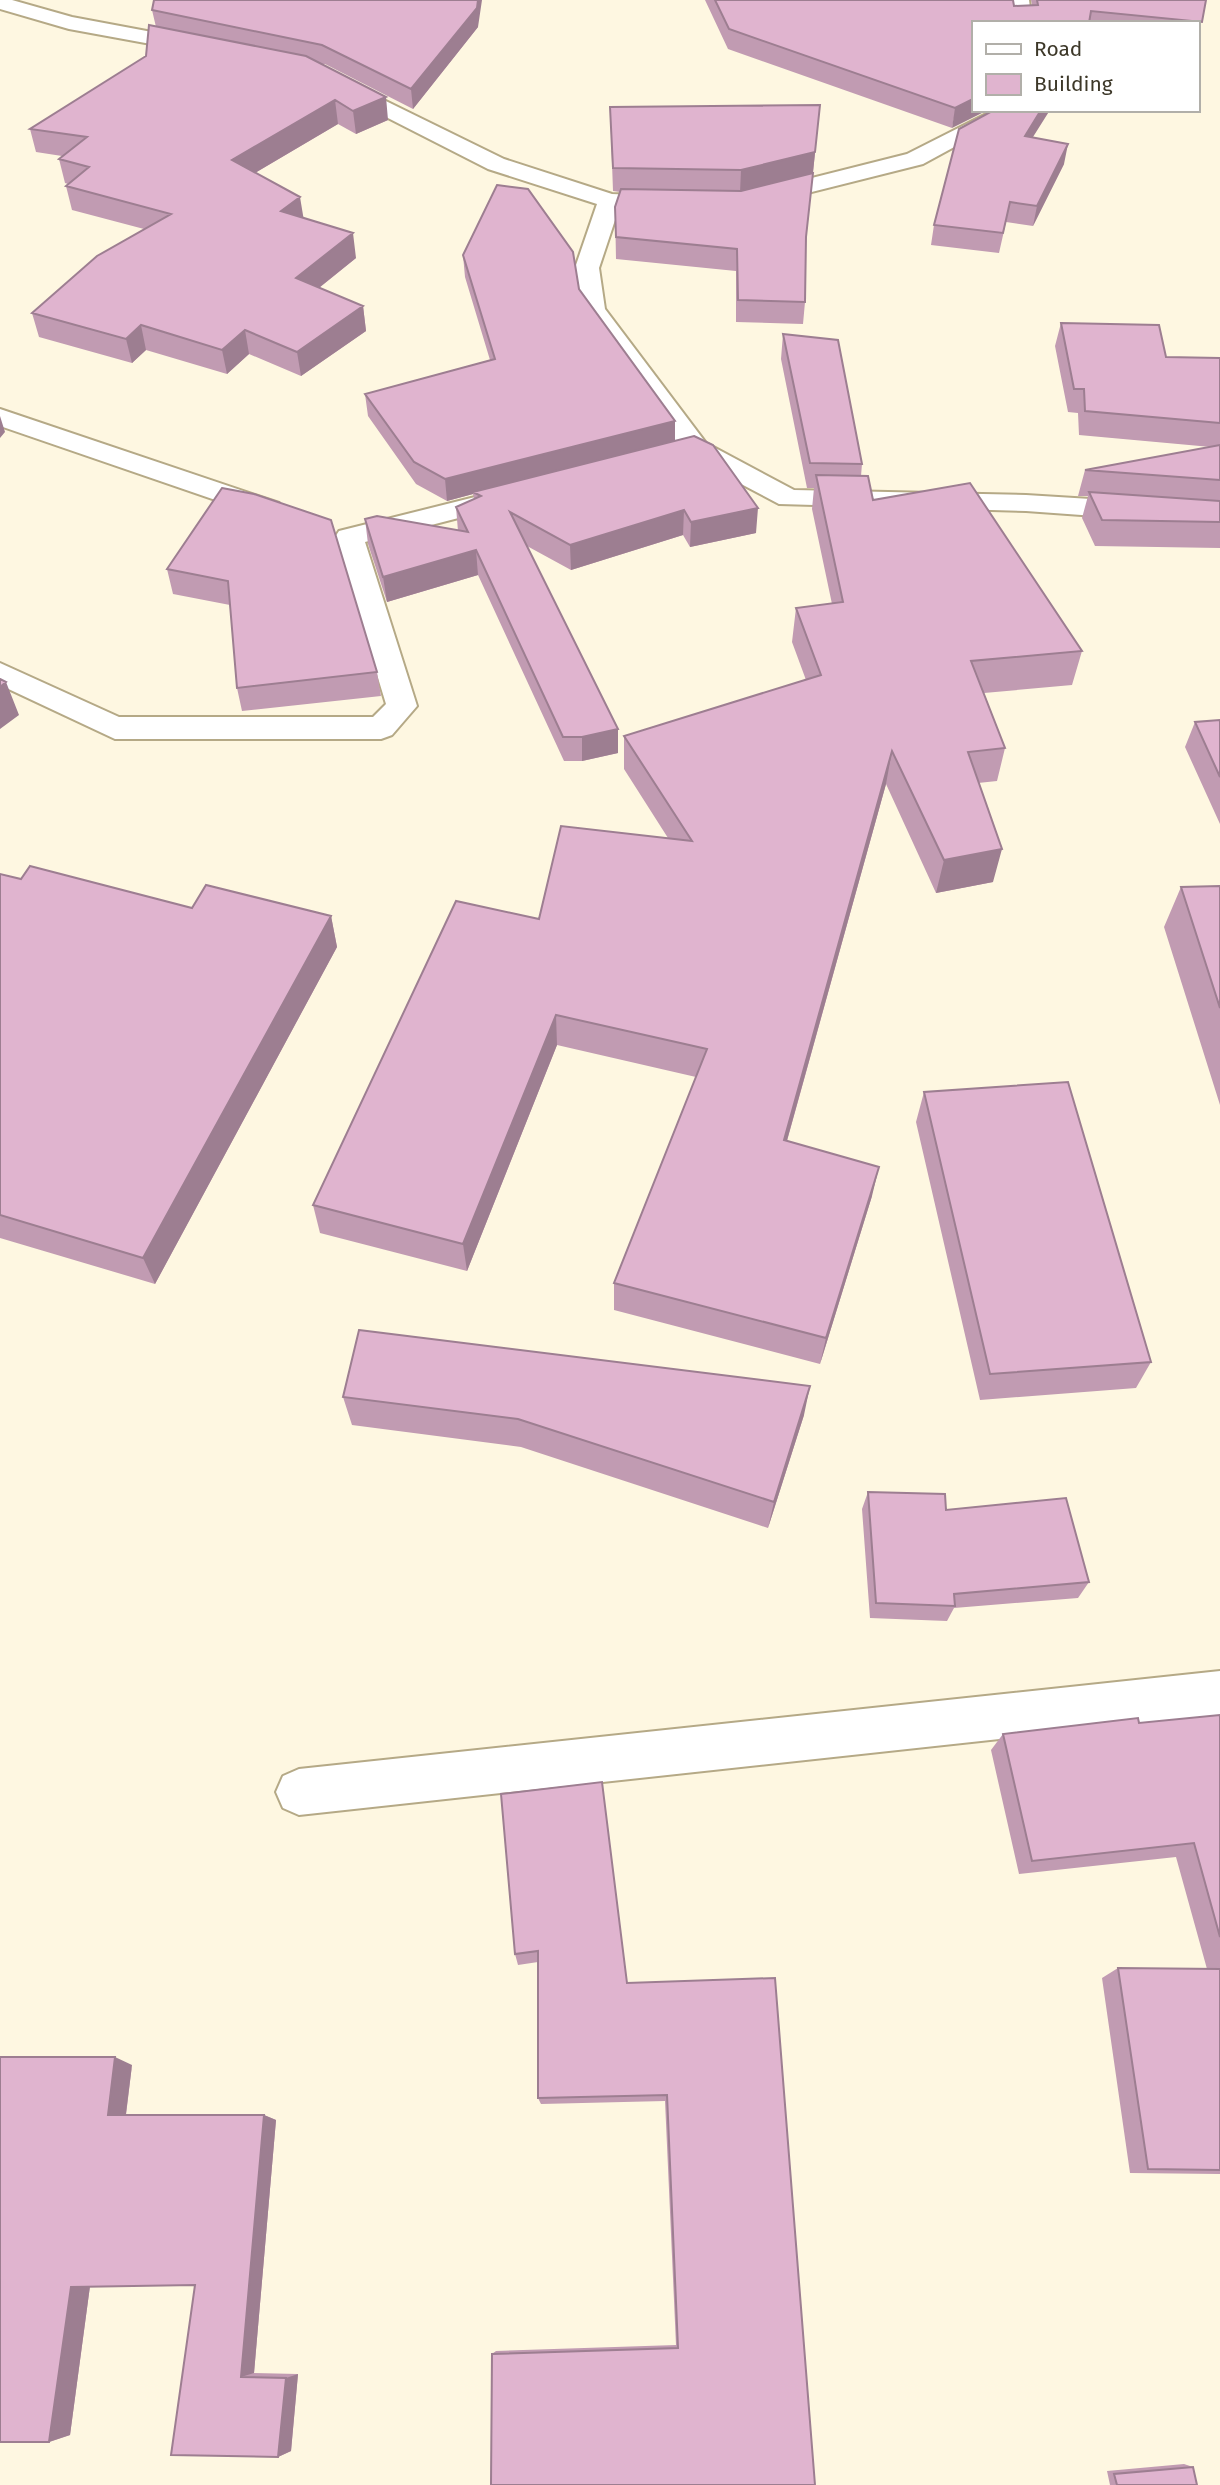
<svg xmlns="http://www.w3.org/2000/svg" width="1220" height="2485" font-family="'Fira Sans',sans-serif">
<rect width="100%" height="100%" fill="#fef7e1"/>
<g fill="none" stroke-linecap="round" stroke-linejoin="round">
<g stroke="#b5a986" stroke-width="4">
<path id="street" d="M0,0H12L72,17L200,41L211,47L200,53L69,29L0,9Z
M1009,0H1029L1032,23H1012Z
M341,79L504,159L612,194L677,197L681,202L677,207L619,208L599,268L605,309L706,443L794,490L1026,495L1220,507V525L1026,511L779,504L686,455L581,310L575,268L597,204L488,169L333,90L330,85Z
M994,110H1022L923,164L760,205L752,203L748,198L752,193L907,154Z
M0,409L279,503L283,509L279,515L269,518L259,515L0,426Z
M507,489L517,491L521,497L517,503L365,542L417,706L392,735L381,739H115L0,685V663L119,717H373L386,704L335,537L339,531Z
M1220,1671V1715L299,1815L283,1808L276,1792L283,1776L299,1769Z"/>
</g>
<use href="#street" fill="#fff" fill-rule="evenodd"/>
</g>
<path fill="#c19bb2" d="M705,0H1013L1014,6L1032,5L1031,0H1206L1197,41V23H973L952,128L728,49Z
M152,10L478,27L413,109L325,64H321L388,120L356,134L338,124L255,173L303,218L356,258L319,288L363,306L366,331L301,376L249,354L227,374L146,350L132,363L39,337L32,313L144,229L72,210L66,186L68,184L65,183L59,159L62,156L36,152L30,129L146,56L156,27Z
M820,105L806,239L805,302L803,324L736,322V271L616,259L615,207L620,192L613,191L610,107Z
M1033,137L1064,164L1033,226L1006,222L999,253L931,245L934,225Z
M463,255L579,289L675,421V441L756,533L690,547L683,535L571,570L527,546L618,753L582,761H564L478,575L387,602L368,544L365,519L458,531L456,507L474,499L473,494L447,501L416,484L368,416L365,394L490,360L465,277Z
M1061,323L1166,357L1220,358V548L1095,546L1082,518L1088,496H1078L1085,470L1211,447L1079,435L1078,413L1068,412L1055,346Z
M783,334L862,464L861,476L873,500L1082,651L1072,685L984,693L1005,748L997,781L978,783L993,882L936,893L886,784L787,1141L872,1196L820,1364L614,1310V1283L696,1077L557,1045L467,1271L320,1233L313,1205L539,919L668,838L624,769V736L806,680L792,642L796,608L832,604L812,509L814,488H807L781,359Z
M222,488L377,672L381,696L242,711L237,688L230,605L173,594L167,569Z
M1220,720V824L1185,747L1195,722Z
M0,874L21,879L192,908L331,916L337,947L155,1284L0,1238Z
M1220,886V1105L1164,927L1181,887Z
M924,1092L1151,1362L1136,1388L980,1400L916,1122Z
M343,1397L804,1415L768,1528L521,1447L352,1425Z
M868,1492L946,1510L1089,1582L1078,1598L954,1608L947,1621L870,1618L862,1509Z
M1220,1715V2174L1130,2173L1102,1978L1118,1968L1207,1969L1176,1857L1019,1874L991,1750L1003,1734L1139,1723Z
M501,1794L627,1983L815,2485L492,2354L496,2351L676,2345L665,2101L541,2104L538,2098V1962L518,1965L515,1954Z
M132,2065L126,2115H264L276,2120L254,2373L298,2374L291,2451L278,2457L195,2285L90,2286L70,2435L49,2442Z
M1184,2464L1193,2467L1197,2485H1110L1107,2471Z"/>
<path fill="#9d7e91" d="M478,0H482L478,27L413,109L411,89Z
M386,97L388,120L356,134L353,111Z
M973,99V110H988L952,128L955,108Z
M335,100L338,124L236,184L232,160Z
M820,105L804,259L740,193L741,170Z
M1041,110H1050L1021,156L1025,136Z
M1068,144L1064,164L1033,226L1037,206Z
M300,197L304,221L281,211Z
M353,233L356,258L300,303L296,278Z
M363,306L366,331L301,376L297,352Z
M141,325L146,350L132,363L126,339Z
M245,330L249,354L227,374L222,350Z
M0,416L5,432L0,438Z
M675,421V443L473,492V494L447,501L445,479Z
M758,508L756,533L690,547L691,522Z
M684,510L683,535L571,570L570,545Z
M476,550L478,575L387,602L383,577Z
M6,682L19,715L0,729V687Z
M618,729V753L582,761V737Z
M892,751L886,784L779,1169L784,1140Z
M1002,849L993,882L936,893L944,860Z
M331,916L337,947L155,1284L143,1258Z
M556,1015L557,1045L467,1271L463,1244Z
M879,1167L872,1196L820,1364L826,1338Z
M810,1386L804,1415L768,1528L774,1502Z
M115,2057L132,2065L125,2121L108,2115Z
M264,2115L276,2120L254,2373L241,2377Z
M90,2286L70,2435L49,2442L71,2287Z
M298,2374L291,2451L278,2457L286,2378Z"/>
<path fill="#e0b4cf" stroke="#9d7e91" stroke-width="2" d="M154,0H478L477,8L411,89L322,45L152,10Z
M715,0H1013L1014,6L1038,5L1037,0H1206L1202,22L1091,11L1089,23H973V99L955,108L729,29Z
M149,25L306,56L386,97L353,111L335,100L232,160L300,197L281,211L353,233L296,278L363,306L297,352L245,330L222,350L141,325L126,339L32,313L97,256L171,214L66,186L89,167L59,159L87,137L30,129L146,56Z
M820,105L815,152L741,170L613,168L610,107Z
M994,110H1041L1025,136L1068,144L1037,206L1010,202L1003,233L934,225L959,129Z
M813,173L806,237L805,302L738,300L737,249L616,237L615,207L621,189L741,191Z
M497,185L528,189L573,252L579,289L675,421L445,479L414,462L365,394L495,359L463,255Z
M1061,323L1159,325L1166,357L1220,358V423L1085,411L1084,389H1074Z
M783,334L838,340L862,464L810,463Z
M694,436L713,445L758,508L691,522L684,510L570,545L510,512L618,729L582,737H563L476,550L383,577L365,519L377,516L468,532L456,507L481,496L473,492Z
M1220,445V480L1085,470Z
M816,475L868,476L873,500L970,483L1082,651L971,661L1005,748L968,752L1002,849L944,860L892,751L784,1140L879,1167L826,1338L614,1283L707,1049L556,1015L463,1244L313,1205L456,901L539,919L561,826L692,841L624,736L821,675L796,608L843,602Z
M222,488L254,494L331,520L377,672L237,688L228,581L167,569Z
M1089,492L1220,501V522L1102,520Z
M0,679L6,682L0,687Z
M1220,720V777L1195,722Z
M30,866L192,908L206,885L331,916L143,1258L0,1215V874L21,879Z
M1220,886V1008L1181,887Z
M1068,1082L1151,1362L990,1374L924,1092Z
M359,1330L810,1386L774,1502L518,1419L343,1397Z
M868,1492L945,1494L946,1510L1066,1498L1089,1582L954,1594L955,1606L876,1603Z
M1220,1715V1937L1194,1843L1032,1861L1003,1734L1138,1718L1139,1723Z
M602,1782L627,1983L775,1978L815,2485H491L492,2354L678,2348L667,2095L538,2098V1951L515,1954L501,1794Z
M1118,1968L1220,1969V2170L1148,2169Z
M0,2057H115L108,2115H264L241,2377L286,2378L278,2457L171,2455L195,2285L71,2287L49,2442H0Z
M1193,2467L1197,2485H1117L1114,2474Z"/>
<rect x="972" y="21" width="228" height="91" fill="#ffffff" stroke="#b1afa9" stroke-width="2"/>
<rect x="986" y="44" width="35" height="10" fill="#ffffff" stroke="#b1afa9" stroke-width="2"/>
<text x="1034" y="56" font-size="21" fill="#3d3829">Road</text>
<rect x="986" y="74" width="35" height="21" fill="#e0b4cf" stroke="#b1afa9" stroke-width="2"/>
<text x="1034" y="91" font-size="21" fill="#3d3829">Building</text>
</svg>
